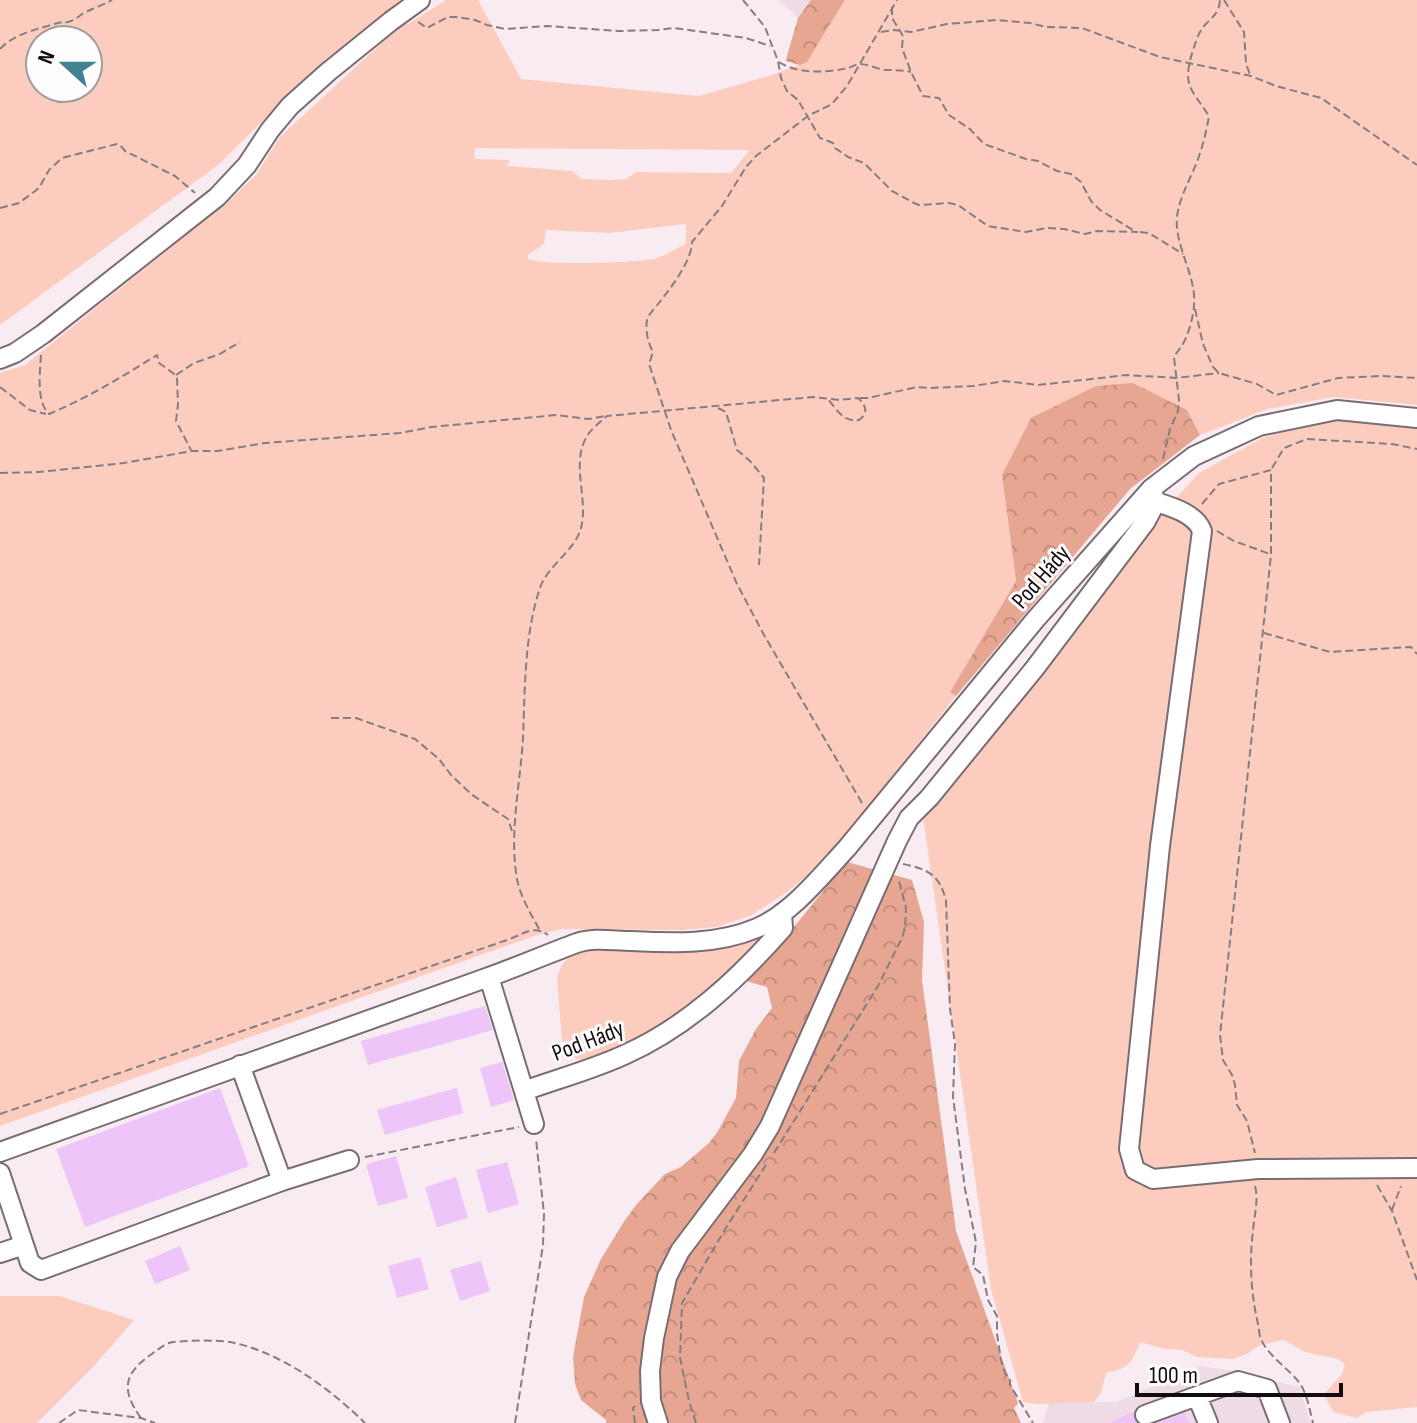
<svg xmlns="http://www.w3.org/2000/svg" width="1417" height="1423" font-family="'Sofia Sans Condensed',sans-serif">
<defs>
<pattern id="forest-crowns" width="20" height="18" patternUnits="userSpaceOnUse" patternTransform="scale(2)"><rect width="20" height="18" fill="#e6a692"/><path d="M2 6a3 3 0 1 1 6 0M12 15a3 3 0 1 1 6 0" fill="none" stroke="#c48e7d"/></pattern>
</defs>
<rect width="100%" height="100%" fill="#f9ebf2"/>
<path fill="#eedbe5" d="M779,0H811L798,18Z
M1200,1366L1228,1370L1299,1387L1311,1423H1043L1049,1403L1116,1402Z"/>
<path fill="#fccdbe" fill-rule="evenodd" d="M0,0H410L329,61L266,118L218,165L0,325ZM40,40H88V88H40Z
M446,0H478L521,79L699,96L772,75L807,62L845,0H1417V405L1333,397L1268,409L1200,435L1187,410L1002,475L1016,581L950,692L956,696L824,862L787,892L750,916L716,927L682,930L562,929L537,935L0,1126V373L25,365L232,198L256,175L280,137L387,38L388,33L403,22L408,24ZM475,148L749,150V151L731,173L636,172L627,179L608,180L582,179L572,171L507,166L510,160L474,159ZM686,224V244C677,248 668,254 658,258C641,263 543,266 528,259V255L544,244L546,230L609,233Z
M1338,418L1417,426V1407L1366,1412L1357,1418L1333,1412L1324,1394L1342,1374L1345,1364L1338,1359L1305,1352L1284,1340L1260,1345L1247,1354L1233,1359L1196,1357L1183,1350L1165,1349L1140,1342C1132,1364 1128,1368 1106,1373L1101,1393L1094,1402L1036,1404L1023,1402L991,1289L923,817L1158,518L1199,473L1264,437Z
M753,937L757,940L758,943L695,1004L654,1031L591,1061L576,1059L568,1052L562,1040L557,979C561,960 571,954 588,947Z
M0,1296H59L134,1320L94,1366L37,1423H0Z"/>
<path fill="url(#forest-crowns)" d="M811,0H845L807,62L800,65L786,61L787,56L798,18Z
M1133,383L1187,410L1200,435L1130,489L956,696L950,692L1016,581L1002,475L1031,418L1096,386Z
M847,862L912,880L924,922L922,980L956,1231L1018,1403L1014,1408L1021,1423H606V1420L581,1400L575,1384L573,1357L584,1297L601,1259L625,1220L637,1204L665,1174L681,1167L709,1143L718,1131L736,1098L739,1061L756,1029L772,1008L767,987L746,981L780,944Z"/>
<path fill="#edc5f8" d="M485,1006L493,1030L368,1065L361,1041Z
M502,1062L514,1100L491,1107L480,1068Z
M220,1088L249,1166L85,1227L56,1149Z
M457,1088L463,1113L385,1135L377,1110Z
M396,1156L408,1198L378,1206L366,1164Z
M507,1162L519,1204L488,1213L476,1170Z
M456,1177L468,1218L437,1227L425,1187Z
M180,1246L190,1270L155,1284L145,1261Z
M420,1257L429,1289L397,1298L388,1266Z
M481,1261L490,1291L460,1301L450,1270Z
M1133,1412L1136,1423H1109Z
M1185,1413L1189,1423H1158Z"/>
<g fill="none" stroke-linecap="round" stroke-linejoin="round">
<g stroke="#796d73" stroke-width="22">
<path id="minor" d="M0,359L15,353L43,334L217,197L247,165L270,130L290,106L328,72L391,21L420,0
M1156,502C1172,507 1196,514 1202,531L1160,846L1129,1149L1135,1170L1153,1179L1258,1169L1417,1168
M489,977L534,1124
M240,1065L282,1181
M524,1091C557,1079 591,1070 624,1055C687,1027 737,980 783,928L782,913
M0,1152C162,1093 324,1037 486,978C517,967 547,954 577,943C594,937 614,941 631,941C674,943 717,945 757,928C791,914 822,875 847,848L1035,620L1151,489L1194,456L1259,426L1337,410L1417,418
M0,1173L30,1263L41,1270L282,1181L349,1160
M0,1253L24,1245
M1145,1415L1197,1396
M658,1423L651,1401L650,1371L654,1338L667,1277L680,1251L753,1154L770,1126L897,841L909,818L929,798L1035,668L1146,521L1156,502L1151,489
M1208,1423L1197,1396L1238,1381L1267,1389L1280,1423"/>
</g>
<path stroke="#867d82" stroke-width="2" stroke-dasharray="8 4" stroke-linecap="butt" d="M743,0L765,27L778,61L781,78L787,91L798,100L820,138L833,143L835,148L848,157L864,163L892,191L914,203L919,205L949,203L958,205L988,226L1026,232L1047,228L1064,229L1085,234L1097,231L1138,232
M1224,0L1244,32L1246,63L1250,75
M892,7V18L903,36L902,48L911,72L923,96L939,98L949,115L970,129L984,144L1026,159L1038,161L1057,171L1071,174L1081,182L1091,201L1100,210L1133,230
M418,22L427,28L448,17H456L475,20L487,25L505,29L547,26L619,31L658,30L674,28L746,38L770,46
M881,32L893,30L911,32L947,24L997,20L1030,23L1046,27L1082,28L1160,57L1251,76L1276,86L1321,98L1417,165
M0,49C15,33 39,29 58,23C67,21 63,24 71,21C77,19 82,13 88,11C96,7 104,5 112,0
M779,62C797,74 827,73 848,68C852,67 856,64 860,64C867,64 878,69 885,70C894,70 901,70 911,72
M0,208L19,203L39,188L49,170L62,158L117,144L120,145L125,151L175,176L195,193
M1140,232L1149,233L1183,254
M1195,309L1203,344L1213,367L1219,373L1257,384L1276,395L1338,378L1381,376L1417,378
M41,355C40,372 36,402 49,414C87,398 122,377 157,355L159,363L173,373L177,378L178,404L176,421L191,450
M176,375L194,363L220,354L240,342
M0,387L30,410L46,414
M860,398H868L917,387L930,388L973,386L1005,381L1038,385L1127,375L1176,378L1219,373
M718,408L726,412L737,450L750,461L764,478L759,565
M1163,459L1170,429L1178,411L1179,400L1174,357C1176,353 1179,350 1181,347C1188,337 1193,318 1194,306C1197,275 1174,247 1177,216C1180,198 1187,185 1194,169C1201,153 1206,134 1209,116C1190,87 1182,86 1193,50C1196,42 1198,33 1204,26C1212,17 1219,14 1220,0
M1272,468L1284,448L1307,439L1392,444L1417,449
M0,473L39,472L124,463L192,451H218L265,443L400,433L431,427L556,415L589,419L605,416
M1202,504L1219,484L1271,470V555L1220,1035L1223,1060L1232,1075L1235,1085L1237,1105L1247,1121L1255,1153
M1217,531L1234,541L1270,554
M1264,633L1330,652L1411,647L1417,654
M331,718H356L415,739L439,759L451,775L471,794L508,819L512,831
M862,803L764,635L737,584L671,430L649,364L653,352C648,343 645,330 647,320C648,315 654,309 658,304C670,289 692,261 692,242L722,206L746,167L756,156L808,116L832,104L847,86L897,0
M903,864C928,869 940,875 946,901L950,1009L955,1044L953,1097L965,1189L976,1242L973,1267L983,1275L988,1300L997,1316V1334L1001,1360L1005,1373L1010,1380V1385L1033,1423
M539,929C531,914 520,896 517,879C509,833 520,786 523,739C525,691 524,635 540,588C547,566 575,551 581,528C589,498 569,461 589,433C594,427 601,421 607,416L813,397L839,400L858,398C866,405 869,413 859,420C844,423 836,409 828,399
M0,1114L510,939C525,933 534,925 548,935
M774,1153L878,986L902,938L905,928L906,908L899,881
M365,1157L519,1127
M1377,1185L1392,1211L1417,1280
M1255,1186C1259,1201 1254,1215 1253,1231C1249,1263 1251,1296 1259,1328C1258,1351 1290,1368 1301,1385C1307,1395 1310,1411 1313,1423
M1392,1210L1401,1186
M141,1418C120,1389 124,1373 153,1353C158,1350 163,1345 169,1343C178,1340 219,1340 230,1342C281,1352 329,1388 365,1423
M59,1423L78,1410L141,1418L155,1423
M515,1423L543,1245L544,1214L536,1139
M635,1423L633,1408L635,1406
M696,1423L689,1401L680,1358L682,1303L727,1226L766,1165"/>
<use href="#minor" stroke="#fff" stroke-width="18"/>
</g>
<g text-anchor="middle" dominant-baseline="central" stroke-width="6" stroke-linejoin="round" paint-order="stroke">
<g font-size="24" fill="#110c0f" stroke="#fffcfd">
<text transform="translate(1041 577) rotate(-49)">Pod Hády</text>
<text transform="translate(588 1041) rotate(-21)">Pod Hády</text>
</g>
</g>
<g transform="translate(64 64) rotate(291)"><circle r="38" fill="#fffcfd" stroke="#a09c9e" stroke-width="2"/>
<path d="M0-6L14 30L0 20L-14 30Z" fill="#408492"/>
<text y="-12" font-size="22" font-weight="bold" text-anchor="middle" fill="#110c0f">N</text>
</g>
<path d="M1137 1383v12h204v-12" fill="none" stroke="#110c0f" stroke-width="4"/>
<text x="1149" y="1383" font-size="24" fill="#110c0f" stroke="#fffcfd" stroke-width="6" paint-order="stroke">100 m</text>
</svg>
